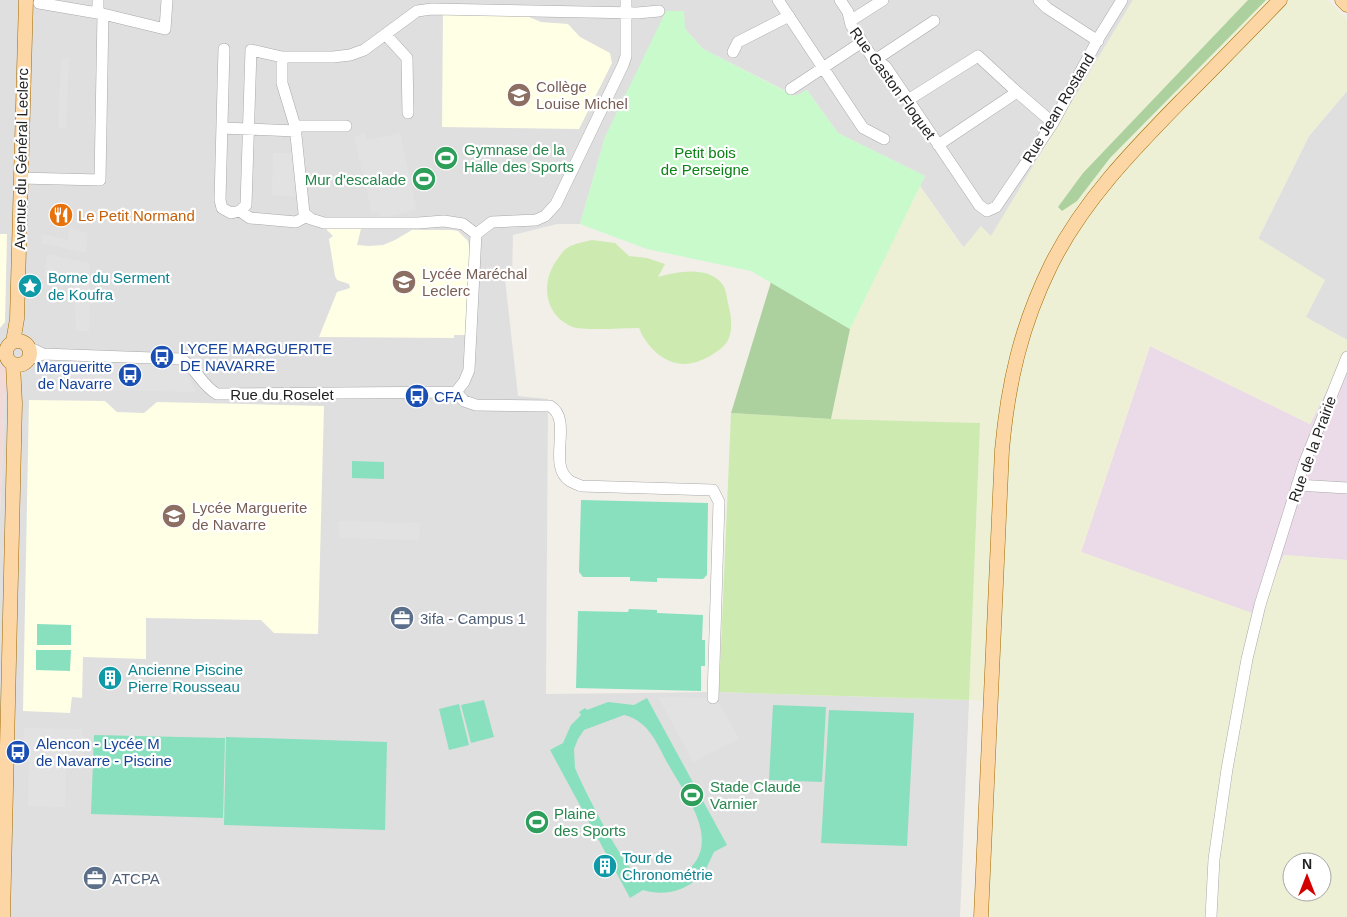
<svg xmlns="http://www.w3.org/2000/svg" width="1347" height="917" font-family="Helvetica,sans-serif">
<rect width="100%" height="100%" fill="#f2efe9"/>
<path fill="#e0dfdf" d="M0,0H1133L991,237L964,248L920,186L925,176L838,133L807,90L796,96L703,49L685,29L633,81L605,137L580,224H557L513,235L512,278L505,279L518,396L548,399L546,694L719,692L969,700L960,917H0V515L6,366L0,364Z
M1347,91V340L1305,317L1258,239L1309,136Z"/>
<path fill="#f2dad9" d="M0,364L6,365L0,515Z"/>
<path fill="#ebdbe8" d="M1150,346L1310,424L1347,350V560L1284,555L1258,616L1081,552Z"/>
<path fill="#ffffe5" d="M443,12L524,15L541,22L568,24L580,37L610,53L612,63L579,129L442,127Z
M327,229H361L357,245L369,246L383,245L395,240L412,230H451L458,231L468,241L470,250L465,335H454V338L319,337L337,292L350,288L349,284L337,280L335,276L329,239L333,236L327,230Z
M0,234H7L5,322L0,328Z
M29,400L105,401L117,412L144,413L157,402L324,406L318,634L274,633L261,620L146,618V659L83,657L82,698L72,697L70,713L23,711Z"/>
<path fill="#eef0d5" fill-rule="evenodd" d="M1133,0H1327L1347,19V91L1309,136L1258,238L1325,280L1306,317L1347,340V350L1310,424L1150,346L1081,552L1258,615L1284,555L1347,560V917H987L1000,702L969,700L980,423L831,419L850,329L920,186L963,248L981,226L991,236ZM1292,862H1322V892H1292Z"/>
<path fill="#cdebb0" d="M592,240L615,243L629,256L647,258L665,264L658,277C678,272 708,265 723,285C726,290 727,298 728,303C731,314 733,328 729,338C725,347 718,351 710,356C703,360 693,364 685,364C663,364 646,346 639,328C625,328 583,331 573,327C543,315 540,280 559,257C561,254 564,250 567,248C575,243 584,242 592,240Z
M731,413L831,419L980,423L969,700L719,692Z"/>
<path fill="#add19e" d="M1248,0H1266L1110,158L1077,201L1062,211L1058,207L1083,173Z
M771,282L850,329L831,419L731,413Z"/>
<path fill="#c8facc" d="M666,11H684L685,29L703,49L795,96L807,90L838,133L925,176L850,329L751,271L647,249L580,224L605,137Z"/>
<path fill="#88e0be" fill-rule="evenodd" d="M352,461L384,462V479L352,478Z
M581,500L708,503L707,575L703,579L657,578V582L630,581V577H583L579,572Z
M629,609L657,610V613L703,615L702,640H705V666H701V691L576,688L578,611L628,612Z
M37,624L71,625V645H37Z
M36,650H71L70,671L36,670Z
M647,698L727,845L714,852L705,871L707,875L701,879L699,877C684,892 663,896 643,890L630,898L550,750L563,743L571,725L581,715L579,712L585,708L587,710L608,702L634,705ZM624,715C649,721 657,744 668,764C683,791 715,831 696,861C691,868 684,875 676,878C663,883 647,881 636,873C622,864 582,786 575,768L574,749L578,739L584,730Z
M484,700L494,737L471,743L461,705Z
M459,704L469,745L449,750L439,709Z
M773,705L826,707L822,782L769,780Z
M829,710L914,713L907,846L821,843Z
M94,735L225,738L223,818L91,814Z
M226,737L387,742L385,830L224,825Z"/>
<path fill="#e2e2e2" d="M61,59H69L66,128L58,127Z
M365,133L367,140L400,133L417,210L381,218L380,212L372,213L354,137Z
M273,153H292L296,197L272,195Z
M69,228L88,233L86,253L42,243V234L68,240Z
M47,254L90,263L89,331H76L74,282L44,277Z
M52,359L182,363L196,392L51,389Z
M339,521L420,523L419,540L339,538Z
M658,697L716,698L739,739L693,762Z
M24,728L83,729L82,762L66,761L65,807L28,806L29,762H23Z"/>
<g fill="none" stroke-linecap="round" stroke-linejoin="round">
<g stroke="#a9a9a9" stroke-width="12">
<path id="minor" d="M778,0L863,128L884,139
M840,0L848,12L851,25L872,57L886,67L979,205L987,211L996,207L1053,123L1098,39L1122,0
M1039,0L1047,8L1098,41
M39,3L103,14L165,29L167,0
M98,13V0
M850,21L883,0
M386,35L407,58L408,113
M224,49L220,200L222,208L231,213L240,211L246,205L251,50L282,57H333L350,55L364,50L417,11L432,9L637,13L659,11
M733,52L738,42L789,16
M282,57V83L295,126L304,213L311,219L324,223H418L444,221L463,224L476,234
M875,60L934,21
M791,89L862,42
M908,100L978,56L1017,92L1053,123
M295,126H346
M222,128L296,131
M938,145L1017,92
M20,178L100,180L103,14
M240,211L250,218L296,222L307,216
M476,234L492,222L536,220L545,216L556,204L623,65L626,56V0
M28,347L43,354
M29,359L43,354L181,359C196,367 201,385 217,394L456,392L464,382L469,370L476,234
M456,392L464,401L476,405L550,406C574,420 546,465 570,481C573,483 577,484 581,486L713,490L719,502L713,698
M1297,485L1347,488
M1211,917L1214,859L1227,769L1247,659L1260,605L1304,464L1347,357"/>
</g>
<g stroke="#a06b00" stroke-width="15">
<path id="major" d="M1342,0L1347,5
M6 353a12 12 0 1 1 24 0a12 12 0 1 1-24 0Z
M13,342L17,319L26,0
M3,917L15,403L13,364
M981,917L1002,450C1008,383 1021,326 1051,265C1083,201 1133,150 1182,100C1215,67 1248,33 1280,0"/>
</g>
<use href="#minor" stroke="#fff" stroke-width="11"/>
<use href="#major" stroke="#fcd6a4" stroke-width="14"/>
</g>
<defs>
<g id="school-disc" transform="scale(1.25)"><circle r="9.5" fill="#8d6e63" stroke="#fff"/><path d="M0-5L7-2L0 1L-7-2ZM-4 1L0 2.5L4 1V4Q0 6-4 4Z" fill="#fff"/></g>
<g id="stadium-disc" transform="scale(1.25)"><circle r="9.5" fill="#2e9e5b" stroke="#fff"/><path d="M0-5a6.5 5 0 1 0 0 10a6.5 5 0 1 0 0-10ZM-3.5-1.8h7v3.6h-7Z" fill="#fff"/></g>
<g id="restaurant-disc" transform="scale(1.25)"><circle r="9.5" fill="#e8710a" stroke="#fff"/><path d="M-5-6h1v4h1v-4h1v4h1v-4h1v5L-1.5 .5V6h-2V.5L-5-1ZM5-6V6H3V1.5H1.5Q1.5-4 5-6Z" fill="#fff"/></g>
<g id="sight-disc" transform="scale(1.25)"><circle r="9.5" fill="#0f9aa8" stroke="#fff"/><path d="M0-6L1.8-2.2L6-1.7L2.9 1.2L3.7 5.4L0 3.3L-3.7 5.4L-2.9 1.2L-6-1.7L-1.8-2.2Z" fill="#fff"/></g>
<g id="bus-disc" transform="scale(1.25)"><circle r="9.5" fill="#1a4fb4" stroke="#fff"/><path d="M-5-6H5V4H4V6H2V4H-2V6H-4V4H-5ZM-3.5-4V0h7V-4ZM-3.5 1.2v1.5H-2V1.2ZM2 1.2v1.5H3.5V1.2Z" fill="#fff"/></g>
<g id="office-disc" transform="scale(1.25)"><circle r="9.5" fill="#5c6f8a" stroke="#fff"/><path d="M-6-3h4V-5.5h4V-3h4V5H-6ZM-1-4.5V-3h2v-1.5ZM-6 0V1H6V0Z" fill="#fff"/></g>
<g id="building-disc" transform="scale(1.25)"><circle r="9.5" fill="#0f9aa8" stroke="#fff"/><path d="M-4-6H4V6H1V3H-1V6H-4ZM-2.5-4.3h1.7v1.8h-1.7ZM.8-4.3h1.7v1.8H.8ZM-2.5-1h1.7V.8h-1.7ZM.8-1h1.7V.8H.8Z" fill="#fff"/></g>
</defs>
<g fill-rule="evenodd">
<use href="#school-disc" x="519" y="95"/>
<use href="#stadium-disc" x="446" y="158"/>
<use href="#stadium-disc" x="424" y="179"/>
<use href="#restaurant-disc" x="61" y="215"/>
<use href="#school-disc" x="404" y="282"/>
<use href="#sight-disc" x="30" y="286"/>
<use href="#bus-disc" x="162" y="357"/>
<use href="#bus-disc" x="130" y="375"/>
<use href="#bus-disc" x="417" y="396"/>
<use href="#school-disc" x="174" y="516"/>
<use href="#office-disc" x="402" y="618"/>
<use href="#building-disc" x="110" y="678"/>
<use href="#bus-disc" x="18" y="752"/>
<use href="#stadium-disc" x="692" y="795"/>
<use href="#stadium-disc" x="537" y="822"/>
<use href="#building-disc" x="605" y="866"/>
<use href="#office-disc" x="95" y="878"/>
</g>
<g text-anchor="middle" dominant-baseline="central" stroke-width="4.5" stroke-linejoin="round" paint-order="stroke">
<g font-size="15" fill="#222" stroke="#fff">
<text transform="translate(893 83) rotate(54)">Rue Gaston Floquet</text>
<text transform="translate(1058 108) rotate(-59)">Rue Jean Rostand</text>
<text transform="translate(21 159) rotate(-89)">Avenue du Général Leclerc</text>
<text x="282" y="394">Rue du Roselet</text>
<text transform="translate(1312 449) rotate(-70)">Rue de la Prairie</text>
</g>
<g font-size="15" fill="#785e54" stroke="#fff" text-anchor="start">
<text x="536" y="86">Collège<tspan x="536" dy="17">Louise Michel</tspan></text>
<text x="422" y="273">Lycée Maréchal<tspan x="422" dy="17">Leclerc</tspan></text>
<text x="192" y="507">Lycée Marguerite<tspan x="192" dy="17">de Navarre</tspan></text>
</g>
<g font-size="15" fill="#27864d" stroke="#fff" text-anchor="start">
<text x="464" y="149">Gymnase de la<tspan x="464" dy="17">Halle des Sports</tspan></text>
<text x="406" y="179" text-anchor="end">Mur d'escalade</text>
<text x="710" y="786">Stade Claude<tspan x="710" dy="17">Varnier</tspan></text>
<text x="554" y="813">Plaine<tspan x="554" dy="17">des Sports</tspan></text>
</g>
<g font-size="15" fill="#0c8416" stroke="#fff">
<text x="705" y="152">Petit bois<tspan x="705" dy="17">de Perseigne</tspan></text>
</g>
<g font-size="15" fill="#c56008" stroke="#fff" text-anchor="start">
<text x="78" y="215">Le Petit Normand</text>
</g>
<g font-size="15" fill="#0d838f" stroke="#fff" text-anchor="start">
<text x="48" y="277">Borne du Serment<tspan x="48" dy="17">de Koufra</tspan></text>
<text x="128" y="669">Ancienne Piscine<tspan x="128" dy="17">Pierre Rousseau</tspan></text>
<text x="622" y="857">Tour de<tspan x="622" dy="17">Chronométrie</tspan></text>
</g>
<g font-size="15" fill="#164399" stroke="#fff" text-anchor="start">
<text x="180" y="348">LYCEE MARGUERITE<tspan x="180" dy="17">DE NAVARRE</tspan></text>
<text x="112" y="366" text-anchor="end">Margueritte<tspan x="112" dy="17">de Navarre</tspan></text>
<text x="434" y="396">CFA</text>
<text x="36" y="743">Alencon - Lycée M<tspan x="36" dy="17">de Navarre - Piscine</tspan></text>
</g>
<g font-size="15" fill="#4e5e75" stroke="#fff" text-anchor="start">
<text x="420" y="618">3ifa - Campus 1</text>
<text x="112" y="878">ATCPA</text>
</g>
</g>
<g transform="translate(1307 877)"><circle r="24" fill="#ffffff" stroke="#a7a7a7"/>
<path d="M0-4L9 19L0 12L-9 19Z" fill="#d40000"/>
<text y="-8" font-size="14" font-weight="bold" text-anchor="middle" fill="#222222">N</text>
</g>
</svg>
